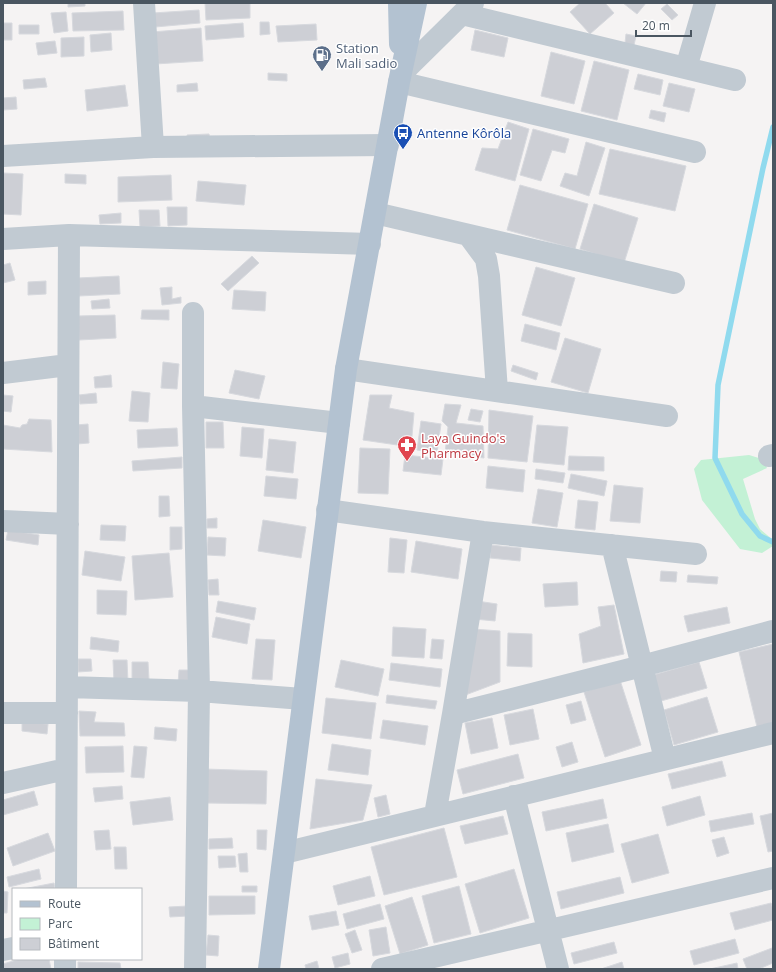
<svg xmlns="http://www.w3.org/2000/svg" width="776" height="972" font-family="'Open Sans',sans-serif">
<rect width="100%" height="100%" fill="#f5f3f3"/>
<path fill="#c3f1d5" d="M749,455L762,459L767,468L743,479L755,519L760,529L773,540V546L762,553L740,549L702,500L694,469L701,460Z"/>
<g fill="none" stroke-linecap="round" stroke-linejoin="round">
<path stroke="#90daee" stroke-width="5.5" d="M773,127L763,168L718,385L715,458L742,514L760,536L773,542"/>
</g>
<path fill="#cdcfd5" stroke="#d7d9de" d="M68,3H85V6L68,7Z
M205,3H250V18L206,20Z
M580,3H605L614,13L590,34L570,12Z
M623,3H646L637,14Z
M667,4L678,15L672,20L661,9Z
M199,10L200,23L155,27L153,13Z
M123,11L124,30L73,31L72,13Z
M66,12L68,31L54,33L51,13Z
M260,22H269L270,34L260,35Z
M3,23H12V40H3Z
M243,23L244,37L206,40L205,26Z
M316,24L317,40L278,42L276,26Z
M19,25H39V34H19Z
M201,28L203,61L155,64L152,32Z
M475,30L508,38L504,57L471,50Z
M111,33L112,50L91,52L90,35Z
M626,34L636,36L634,45L625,43Z
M84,37V56L61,57V38Z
M55,41L57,53L38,55L36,43Z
M551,52L585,61L574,104L541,96Z
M594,61L629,70L617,120L581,111Z
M268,73L287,74V81L268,80Z
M638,74L663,80L660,95L634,89Z
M45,78L47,87L24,89L23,80Z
M197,83L198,91L177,92V85Z
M669,83L695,89L689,112L663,106Z
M125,85L128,106L87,111L85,90Z
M16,97L17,109L3,110V98Z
M651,110L666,113L664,122L649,118Z
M508,122L529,129L515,181L475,170L482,148L498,149Z
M533,129L569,139L565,153L552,150L541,181L520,175Z
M209,134L210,142L188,143L187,135Z
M586,142L605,148L589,196L560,186L565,173L577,176Z
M610,149L686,166L675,211L599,194Z
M3,173L23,174L21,215L3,214Z
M65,174L86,175V184L65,183Z
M171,175L172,200L118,202V177Z
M198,181L246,185L244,205L196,201Z
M520,185L588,204L575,249L507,230Z
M594,204L638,218L624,263L580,249Z
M167,207H187V225L168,226Z
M139,210H159L160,226L140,227Z
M121,213V223L100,224L99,215Z
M252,256L259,263L228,291L221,284Z
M10,263L15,280L3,283V265Z
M536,267L575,278L561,326L522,315Z
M119,276L120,294L79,296L78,278Z
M46,281V294L28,295V282Z
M172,287V299L181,297V303L162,305L160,288Z
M234,290L266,292L265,311L232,309Z
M109,299L110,308L92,309L91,301Z
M142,310H169V320L141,319Z
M115,315L116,338L79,340L78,316Z
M525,324L560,333L556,350L521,341Z
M565,338L601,349L588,393L551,382Z
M163,362L179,364L177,389L161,388Z
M513,365L538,373L536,380L511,371Z
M235,370L265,376L259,399L229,393Z
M111,375L112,387L95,388L94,377Z
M132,391L150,393L148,422L129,421Z
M96,393L97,403L80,404L79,395Z
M3,395L13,396L11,412L3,411Z
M370,395H392L389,408L414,413L411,447L363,440Z
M445,404L461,405L456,423L483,426L484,458L445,453L448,427L442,421Z
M471,409L483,411L480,422L468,420Z
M489,410L533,416L527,462L488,458Z
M29,419L51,420L52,452L3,449V425L20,428L22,425L27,424Z
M421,421L441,424L437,453L417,450Z
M206,422H223L224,448H206Z
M88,424L89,443L77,444L76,425Z
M537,425L568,427L564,465L533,462Z
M242,427L264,429L262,458L240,456Z
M177,428L178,446L138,448L137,430Z
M269,439L296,442L293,473L266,470Z
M360,448L390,449L388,494L358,493Z
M405,455L443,459L441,475L403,471Z
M569,456L604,457V471L568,470Z
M182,457V468L133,471L132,461Z
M488,466L525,470L523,492L486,488Z
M536,469L565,473L563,483L535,479Z
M571,474L607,481L604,496L568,488Z
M266,476L298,479L296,499L264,496Z
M614,485L643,488L640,523L610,521Z
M538,489L563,493L557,527L532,523Z
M159,496H169L170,516L159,517Z
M578,500L598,502L595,530L575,528Z
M217,518V528H207V519Z
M263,520L306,527L301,558L258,551Z
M101,525L126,526L125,541L100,540Z
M170,527H182V549L170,550Z
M8,530L39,535L38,545L6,540Z
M208,537L226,538L225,556L207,555Z
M390,538L407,540L404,573L388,572Z
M416,541L462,549L458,579L411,572Z
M491,545L521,548L520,561L490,558Z
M85,551L125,557L121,581L82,575Z
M169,553L173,597L135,600L132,556Z
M661,571L677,572L676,582L660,581Z
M688,575L718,577L717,584L687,582Z
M218,579L219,595H209L208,580Z
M577,582L578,605L545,607L543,584Z
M97,590L127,591L126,615L97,614Z
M218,601L256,608L254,620L216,612Z
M477,601L497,604L495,621L474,619Z
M614,605L624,654L583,663L579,634L601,626L598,607Z
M727,607L730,623L688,632L684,616Z
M216,617L250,624L247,644L212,637Z
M393,627L426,629L424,658L392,656Z
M473,629L500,631V682L460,697Z
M508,633L532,634V667L507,666Z
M91,637L119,641L118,652L90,649Z
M256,639L275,640L272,680L252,679Z
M432,639L444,640L442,659L430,658Z
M773,644V723L757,727L739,652Z
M78,659H91L92,671L78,672Z
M113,660H127L128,683H114Z
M341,660L384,669L378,696L335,687Z
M132,662H148L149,680H132Z
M699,662L707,688L661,701L653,675Z
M391,663L442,669L440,687L389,680Z
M179,670H189V685L178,684Z
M620,680L641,745L605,757L584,692Z
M387,695L437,701L435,709L386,703Z
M707,697L718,732L674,745L664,710Z
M326,698L376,703L371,739L322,733Z
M581,701L586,720L571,724L566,705Z
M533,709L539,739L510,745L504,715Z
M79,711L96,712L94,722L124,723L125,736H80Z
M492,718L498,748L471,754L465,723Z
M383,720L428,726L425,745L380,738Z
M22,722L48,724L47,734L22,731Z
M155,727L177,729L176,741L154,739Z
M572,742L578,762L562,767L556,747Z
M332,744L371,750L368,775L328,770Z
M123,746L124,772L86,773L85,747Z
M134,746L147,747L144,778L131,777Z
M518,754L524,778L463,794L457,770Z
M722,761L726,776L672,789L668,774Z
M205,769L267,771L266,804L205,803Z
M316,779L372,785L363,820L310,829Z
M122,786L123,799L95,802L93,788Z
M34,791L38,805L3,815V800Z
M386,795L390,814L378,817L374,798Z
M700,796L705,815L667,826L662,807Z
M170,797L173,820L133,825L130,802Z
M603,799L607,818L546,831L542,812Z
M752,813L754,824L711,832L709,821Z
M773,813V851L768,852L760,816Z
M503,816L508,834L465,844L460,826Z
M608,824L614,852L572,862L566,833Z
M444,828L457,877L384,895L371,847Z
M109,830L111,849L96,850L94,831Z
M257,830H267L266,850L257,849Z
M48,833L55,851L13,866L7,848Z
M658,834L669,873L632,883L621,844Z
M724,837L729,853L717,857L712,840Z
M232,838L233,848L209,849V839Z
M114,847H126L127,869H115Z
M247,853L248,872H240L238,854Z
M218,856H235L236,867L219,868Z
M39,869L41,879L9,887L7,877Z
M514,869L529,918L480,933L465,884Z
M370,876L375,896L338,905L333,886Z
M620,877L624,893L561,909L557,892Z
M54,883L55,889H23Z
M242,886H257V892H242Z
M459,886L471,934L434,943L422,896Z
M3,891L8,892L7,913H3Z
M209,896H255V914L209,915Z
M412,897L428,945L400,954L385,906Z
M771,903L773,909V920L735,930L730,913Z
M380,904L384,919L347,929L343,914Z
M188,906V916L170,917L169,907Z
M336,911L339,925L312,930L309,916Z
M386,927L390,953L373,956L369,930Z
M355,930L362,950L352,953L345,934Z
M208,935L219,936L218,956L206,955Z
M735,939L739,953L694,965L690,951Z
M614,942L617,953L574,964L571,953Z
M772,948L773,950V963L759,969H747L743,959Z
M348,953L350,964L335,968L332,957Z
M20,959H49L51,969H3V964Z
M317,961L319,969H306L305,965Z
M78,962L120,963L121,969H78Z
M622,962L624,969H601Z
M737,963L738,969H710Z"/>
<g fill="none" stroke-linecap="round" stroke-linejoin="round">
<path stroke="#c1cad2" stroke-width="22" d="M144,3L153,147
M462,14L735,80
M686,68L705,3
M401,74L473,3
M399,82L695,152
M3,156L153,147L388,145
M375,213L674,283
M469,236L486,259L489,276L497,391
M3,239L69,235L370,244
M193,313V406L199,691L195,969
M346,369L667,416
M3,373L68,365
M193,406L339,423
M769,456L773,455
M327,510L483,532L696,554
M3,521L68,524
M612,545L665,759
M67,687L199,691L303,699
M3,713H67
M453,714L642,666L773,631
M3,783L66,769
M514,796L558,969
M435,815L453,714L483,532
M284,853L773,733
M66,889L69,235
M3,950L13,948
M65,969V959
M382,969L773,878"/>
<path stroke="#b3c2d1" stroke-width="22" d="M399,3L400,44
M269,969L346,369L399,82L416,3"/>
</g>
<defs>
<g id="fuel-pin" transform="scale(1)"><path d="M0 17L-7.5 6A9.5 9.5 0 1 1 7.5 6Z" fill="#5c6f8a" stroke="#fff"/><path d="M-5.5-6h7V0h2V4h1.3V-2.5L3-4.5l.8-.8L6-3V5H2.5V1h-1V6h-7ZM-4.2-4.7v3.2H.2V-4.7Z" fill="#fff"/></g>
<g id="bus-pin" transform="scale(1)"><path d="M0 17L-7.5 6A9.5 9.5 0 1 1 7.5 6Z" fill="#1a4fb4" stroke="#fff"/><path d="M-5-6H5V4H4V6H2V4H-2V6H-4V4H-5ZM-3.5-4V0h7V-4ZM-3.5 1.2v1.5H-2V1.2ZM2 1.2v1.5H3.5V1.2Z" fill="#fff"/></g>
<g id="pharmacy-pin" transform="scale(1)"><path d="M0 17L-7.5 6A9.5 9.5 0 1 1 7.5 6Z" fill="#e0444e" stroke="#fff"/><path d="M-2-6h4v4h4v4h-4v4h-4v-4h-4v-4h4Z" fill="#fff"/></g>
</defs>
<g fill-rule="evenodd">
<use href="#fuel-pin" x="322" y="55"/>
<use href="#bus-pin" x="403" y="133"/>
<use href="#pharmacy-pin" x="407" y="445"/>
</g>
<g text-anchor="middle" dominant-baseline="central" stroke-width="3" stroke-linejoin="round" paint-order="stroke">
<g font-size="13" fill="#4e5e75" stroke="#fff" text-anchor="start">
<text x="336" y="48">Station<tspan x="336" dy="15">Mali sadio</tspan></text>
</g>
<g font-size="13" fill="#164399" stroke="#fff" text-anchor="start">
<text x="417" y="133">Antenne Kôrôla</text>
</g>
<g font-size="13" fill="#be3a42" stroke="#fff" text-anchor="start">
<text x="421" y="438">Laya Guindo's<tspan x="421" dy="15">Pharmacy</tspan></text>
</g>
</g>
<rect width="776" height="972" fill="none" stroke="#4a5661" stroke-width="8"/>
<rect x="12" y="888" width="130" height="72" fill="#ffffff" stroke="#b7bbc0"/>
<rect x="20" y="901" width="20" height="6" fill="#b3c2d1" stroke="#b7bbc0"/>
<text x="48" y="908" font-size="12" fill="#4a5661">Route</text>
<rect x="20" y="918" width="20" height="12" fill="#c3f1d5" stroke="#b7bbc0"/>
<text x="48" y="928" font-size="12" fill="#4a5661">Parc</text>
<rect x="20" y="938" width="20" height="12" fill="#cdcfd5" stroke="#b7bbc0"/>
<text x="48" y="948" font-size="12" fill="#4a5661">Bâtiment</text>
<path d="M636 30v6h55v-6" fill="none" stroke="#4a5661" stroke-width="2"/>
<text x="642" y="30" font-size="12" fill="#4a5661" stroke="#ffffff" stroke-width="3" paint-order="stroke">20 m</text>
</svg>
